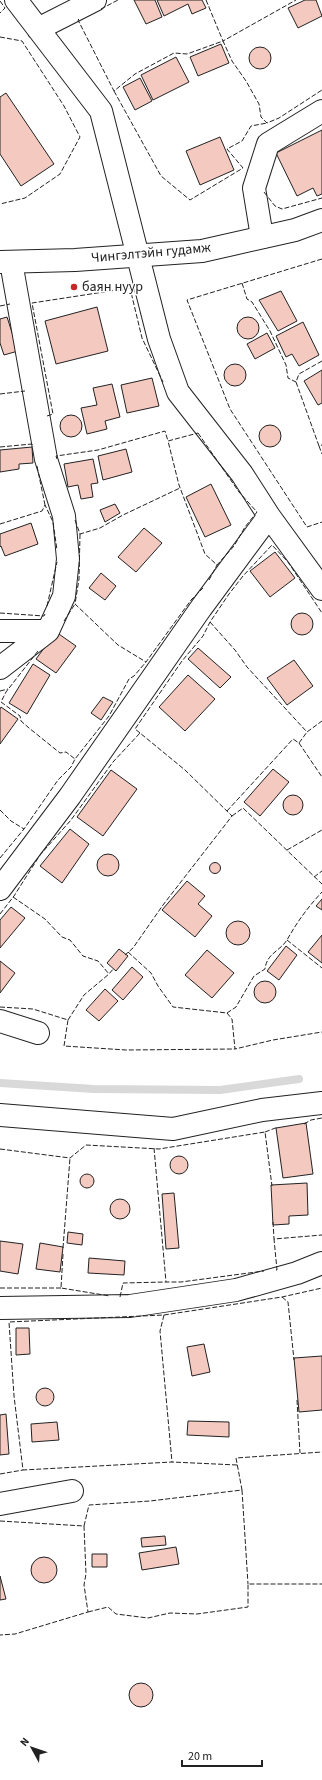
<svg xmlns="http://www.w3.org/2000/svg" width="322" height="1780" font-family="'Source Sans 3',sans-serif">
<rect width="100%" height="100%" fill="#fff"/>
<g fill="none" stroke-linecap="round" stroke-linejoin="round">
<path stroke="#d9d9d9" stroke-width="8" d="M0,1083L94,1089L220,1090L299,1079"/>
</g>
<path fill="#f3c9c0" stroke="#222" d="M134,0H155L162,17L146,24Z
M157,0H202L206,8L192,14L188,4L164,16Z
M305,0H316L322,16L298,28L288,8Z
M221,44L229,63L198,76L190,57Z
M249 58a11 11 0 1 1 22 0a11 11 0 1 1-22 0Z
M176,57L189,82L153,100L141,75Z
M140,78L152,101L135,110L123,87Z
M6,93L54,164L21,186L0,154V97Z
M322,130V194L317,196L313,188L297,196L276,153Z
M220,137L234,170L200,185L186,151Z
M281,291L297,321L278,331L259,300Z
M97,307L108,351L56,364L45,321Z
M7,317L18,351L4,355L0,343V319Z
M237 328a11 11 0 1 1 22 0a11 11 0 1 1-22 0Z
M303,322L319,355L299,366L292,354L286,357L276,336Z
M267,333L275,348L255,359L247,344Z
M224 375a11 11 0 1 1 22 0a11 11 0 1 1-22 0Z
M322,370V403L318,405L304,381Z
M152,378L159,406L127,413L121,385Z
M112,384L120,417L105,421L107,429L87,434L81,408L97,405L93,388Z
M60 426a11 11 0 1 1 22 0a11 11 0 1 1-22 0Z
M259 436a11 11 0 1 1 22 0a11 11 0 1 1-22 0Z
M32,447L33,463L19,464V469L0,472V450Z
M126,449L132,472L103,480L98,456Z
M93,459L98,483L91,484L93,497L81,499L78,485L68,487L64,464Z
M211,484L231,525L205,537L186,497Z
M115,504L120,513L105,522L100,510Z
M31,523L38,544L5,556L1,546L0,547V534Z
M144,528L162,543L136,572L118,557Z
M275,552L295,578L270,597L250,571Z
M101,573L116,586L105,600L89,588Z
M291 624a11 11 0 1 1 22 0a11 11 0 1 1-22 0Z
M56,632L76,646L56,673L36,659Z
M198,648L231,677L220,688L188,659Z
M294,660L313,686L287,705L267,678Z
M33,664L50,675L27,714L9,703Z
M188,675L215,699L185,731L159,707Z
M103,697L113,702L101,720L91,713Z
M1,707L18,719L0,744V709Z
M273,769L289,782L260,816L244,802Z
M111,770L137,789L103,836L77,817Z
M283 805a10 10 0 1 1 20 0a10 10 0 1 1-20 0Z
M70,829L89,844L62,883L40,866Z
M97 865a11 11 0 1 1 22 0a11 11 0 1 1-22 0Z
M209.5 868a5.5 5.5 0 1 1 11 0a5.5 5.5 0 1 1-11 0Z
M187,881L205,896L198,904L212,916L195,937L162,910Z
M322,899V910L316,906Z
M11,907L25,918L0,948V920Z
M226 933a12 12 0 1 1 24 0a12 12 0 1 1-24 0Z
M322,935V963L308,952Z
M286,946L297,955L279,980L267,971Z
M119,949L128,956L116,971L107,963Z
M207,950L234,973L212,998L185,975Z
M0,961L15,973L0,993Z
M132,967L143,977L123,1000L112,990Z
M254 992a11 11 0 1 1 22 0a11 11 0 1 1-22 0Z
M105,989L118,1001L99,1021L86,1010Z
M306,1123L313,1174L283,1178L276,1128Z
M170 1165a9 9 0 1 1 18 0a9 9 0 1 1-18 0Z
M80 1181a7 7 0 1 1 14 0a7 7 0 1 1-14 0Z
M307,1183L308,1215L289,1216V1224L273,1225L271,1185Z
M174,1193L179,1248L166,1249L162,1194Z
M110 1209a10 10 0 1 1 20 0a10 10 0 1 1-20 0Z
M68,1232L83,1234L82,1245L67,1243Z
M0,1241L23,1244L18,1274L0,1271Z
M40,1243L63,1247L60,1272L36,1269Z
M89,1258L125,1261L124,1275L88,1273Z
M16,1328H29L30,1354L16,1355Z
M204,1344L210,1372L192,1376L187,1347Z
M322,1356V1410L299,1412L294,1358Z
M36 1397a9 9 0 1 1 18 0a9 9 0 1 1-18 0Z
M6,1414L9,1454L0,1455V1415Z
M188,1421L229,1422V1437L187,1435Z
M57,1422L59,1440L32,1442L31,1424Z
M165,1536L166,1545L142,1547L141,1538Z
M176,1547L179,1564L142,1570L139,1553Z
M92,1554H107V1567H92Z
M31 1570a13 13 0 1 1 26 0a13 13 0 1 1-26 0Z
M0,1576L6,1599L0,1600Z
M129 1695a12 12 0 1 1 24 0a12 12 0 1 1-24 0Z"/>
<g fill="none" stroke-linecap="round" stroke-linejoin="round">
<g stroke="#222" stroke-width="24">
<path id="minor" d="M16,0L101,111L159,339L178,392L242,474L269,516L322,589
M38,29L95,0
M262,237L254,188L268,144L322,111
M0,631H48
M0,668L48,631L64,596L68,559L64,516L46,459L11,262
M0,889L70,796L201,608L269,516
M0,1021L38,1033
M0,1115L173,1129L262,1110L322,1103
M0,1308L130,1306L236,1290L297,1273L322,1263
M0,1504L72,1491"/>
</g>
<g stroke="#222" stroke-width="24">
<path id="secondary" d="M0,262L75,260L202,251L295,230L322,220"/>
</g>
<use href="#minor" stroke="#fff" stroke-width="22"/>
<use href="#secondary" stroke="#fff" stroke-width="22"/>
<path stroke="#222" stroke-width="1" stroke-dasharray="5 2" stroke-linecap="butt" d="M206,0L223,41L296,0
M0,1L5,8L0,13
M101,9L118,0
M79,19L78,20L114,91L135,74L174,53L187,54L223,41L232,61L246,81L259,104L261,117L267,123L279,118L322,90
M0,37L22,41L64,106L80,137L60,174L25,198L0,204
M114,91L161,176L190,200L243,168L227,149L242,141L251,126L267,123
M264,192L275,206L282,209L322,198
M322,259L187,300L230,409L307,527L322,522
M242,283L247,299L252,302L270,331L286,365L288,378L296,382
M0,306L10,304
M322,361L299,374L296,382L319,446L322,445
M0,394L25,391
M47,416L53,414L32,303L130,288L142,338L163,382
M198,433L239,492L257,512L245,527L234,546L217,565L205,554L179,485L168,441Z
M319,446L322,454
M0,447L32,444L33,447
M57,459L56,456L98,450L165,431L168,441
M37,466L45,505
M75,520L80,534L100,528L123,515L180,488
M0,524L42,511L45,505L53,522L57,550
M80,534L79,579L75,604L118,645L146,662L191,600L203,588
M209,580L217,565
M47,606L57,562
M0,613L44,616L45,614
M64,621L75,604
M210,622L235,650L247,667L307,732L322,721
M38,651L6,692L1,702L20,716L21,721L29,728L60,753L66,752L75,759L109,716L129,679L134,676L146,662
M0,691L8,689
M140,733L135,729L182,661L203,636L210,622L229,594L243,576L272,545L288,562L322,613
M299,743L322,777
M0,810L11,821L24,829L58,780L71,767L75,759
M227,811L293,739L299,743L307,732
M232,816L243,808L322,884
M287,850L322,830
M0,858L24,829
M314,877L322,871
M13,897L45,919L62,937L70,940L83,956L98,961L109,974
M0,914L14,896L40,855L71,820L113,762L140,733L185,770L232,816L163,905L133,948L125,955
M287,940L322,968
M128,952L151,973L158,986L173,1007L227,1013L236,1007L254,976L265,969C267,953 279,952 287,940C297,922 308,907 322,892
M0,1007L33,1009L68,1020L64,1046L126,1050L235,1049
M227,1013L232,1019L235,1049L273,1040L322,1032
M68,1020L84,995L109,974L114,968
M304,1124L311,1120L322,1118
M265,1132L278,1127
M154,1148L166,1282H181L264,1271
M0,1149L70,1158L86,1145L159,1149L265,1132L272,1186
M273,1222L274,1239
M63,1248L70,1158
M63,1254L61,1288L110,1296
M276,1270H277L274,1239L322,1235
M0,1288H61
M120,1297L123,1283L166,1282
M282,1297L288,1302L294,1360
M164,1315L160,1331L172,1462
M297,1400L300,1453
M237,1465L172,1462L23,1470L14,1396L9,1322L164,1315L282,1297L322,1288
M0,1474L23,1470
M242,1490L248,1584
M0,1521L84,1526L86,1574L84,1585L88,1612L15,1634L0,1635
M84,1526L89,1505L150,1501L242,1490L236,1458L322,1452
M88,1612L108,1607L116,1614L148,1618L170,1613L197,1614L248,1607V1584H322"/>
</g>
<circle fill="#c62828" stroke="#fff" stroke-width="1.5" cx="74" cy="287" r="4"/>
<g text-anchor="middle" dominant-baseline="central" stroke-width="3" stroke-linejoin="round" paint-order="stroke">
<g font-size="14" fill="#222" stroke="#fff">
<text transform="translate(151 253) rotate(-5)">Чингэлтэйн гудамж</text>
</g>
<g font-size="14" fill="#222" stroke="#fff" text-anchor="start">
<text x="82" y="287">баян нуур</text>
</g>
</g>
<g transform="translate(32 1748) rotate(310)" stroke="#ffffff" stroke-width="3" paint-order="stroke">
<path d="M0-3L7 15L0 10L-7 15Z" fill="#222222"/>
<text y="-6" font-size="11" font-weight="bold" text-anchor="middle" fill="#222222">N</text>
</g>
<path d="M182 1760v6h80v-6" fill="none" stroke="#222222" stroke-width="2"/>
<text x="188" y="1760" font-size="12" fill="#222222" stroke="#ffffff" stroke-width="3" paint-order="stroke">20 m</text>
</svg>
